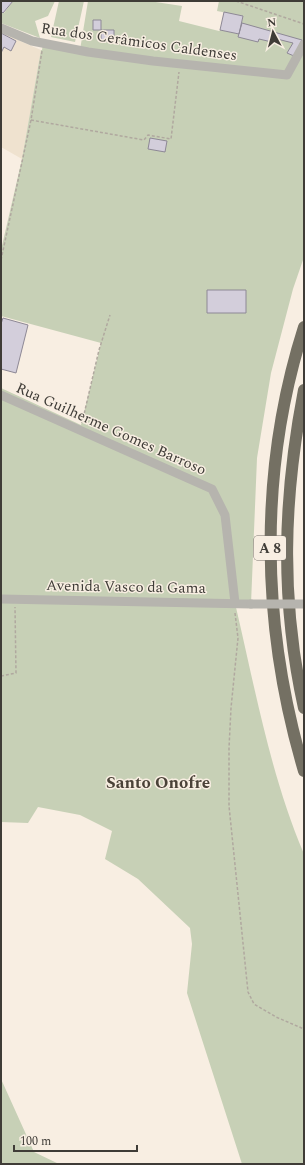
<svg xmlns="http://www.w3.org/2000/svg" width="305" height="1165" font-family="Spectral,serif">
<rect width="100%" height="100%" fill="#f8eee2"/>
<path fill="#efe2cf" d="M1,31L20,41L41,50L22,159L1,147Z"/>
<path fill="#c7d0b6" d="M13,1H55L48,16L35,21L40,38L1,23V11L4,13Z
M59,1H84L75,42L51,37Z
M88,1H149L182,6L179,21L219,31L220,30L239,34L243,16L217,11L219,1H304V257L293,289L271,373L257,458L251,604L235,603C255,688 270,774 304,854V1164H242L187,993L192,944L190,928L138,879L105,859L112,831L80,815L38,807L28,823L1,822V388L81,425L101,343L1,316V250L22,159L41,50H42L43,43L80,50Z
M1,1079L34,1152L59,1164H1Z"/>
<path fill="#d3cedb" stroke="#8d8895" d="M1,1H13L3,13L1,11Z
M224,12L243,16L239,34L220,30Z
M93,20H101V30H93Z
M242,23L302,40L294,56L287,53L293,43L277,39L276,43L259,39L258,42L238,37Z
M101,30H114V42L101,41Z
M1,33L16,41L11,51L4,47L1,53Z
M150,138L167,141L165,152L148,149Z
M207,290H246V313H207Z
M3,318L28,325L16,373L1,369V324Z"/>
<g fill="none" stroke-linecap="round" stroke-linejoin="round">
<path stroke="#b0a89f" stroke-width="1.5" stroke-dasharray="3 2" stroke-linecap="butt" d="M236,1L304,24
M31,120L144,140L148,135L171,139L179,72
M1,260L31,120L42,51
M82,423L99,350L110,315
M235,613L238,638L231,708L229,748V806L248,992L254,1004L276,1017L304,1029
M1,676L16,673L15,607"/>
<path stroke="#b6b4ae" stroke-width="9" d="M1,28L32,41L88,52L153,61L287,75L304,44
M1,395L212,489L225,515L235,603
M1,599L251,604"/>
<path stroke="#747063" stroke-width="12" d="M304,327C258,471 261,626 304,771
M304,390C283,499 280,599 304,708"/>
<path stroke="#b6b4ae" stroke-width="9" d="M251,604H304"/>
</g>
<g text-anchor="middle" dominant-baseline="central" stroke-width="3" stroke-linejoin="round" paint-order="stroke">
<rect fill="#f8eee2" stroke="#76716a" stroke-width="1" x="254" y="536" width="32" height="24" rx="3"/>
<g font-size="14" font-weight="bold" fill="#3f3c37">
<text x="270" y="548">A 8</text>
</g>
<g font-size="15" fill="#3f3c37" stroke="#f8eee2">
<text transform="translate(139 42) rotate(8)">Rua dos Cerâmicos Caldenses</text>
<text transform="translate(111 429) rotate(24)">Rua Guilherme Gomes Barroso</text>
<text transform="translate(126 587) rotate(1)">Avenida Vasco da Gama</text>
</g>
<g font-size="17" font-weight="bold" fill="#4a4238" stroke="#f8eee2">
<text x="158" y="783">Santo Onofre</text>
</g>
</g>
<rect width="305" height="1165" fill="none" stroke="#3f3c37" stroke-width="4"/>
<g transform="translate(273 32) rotate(353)" stroke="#f8eee2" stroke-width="3" paint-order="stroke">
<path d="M0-3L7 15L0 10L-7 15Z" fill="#3f3c37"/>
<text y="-6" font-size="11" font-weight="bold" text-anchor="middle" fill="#3f3c37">N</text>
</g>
<path d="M14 1145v6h123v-6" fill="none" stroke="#3f3c37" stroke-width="2"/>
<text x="20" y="1145" font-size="12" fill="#3f3c37" stroke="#f8eee2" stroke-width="3" paint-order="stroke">100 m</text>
</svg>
